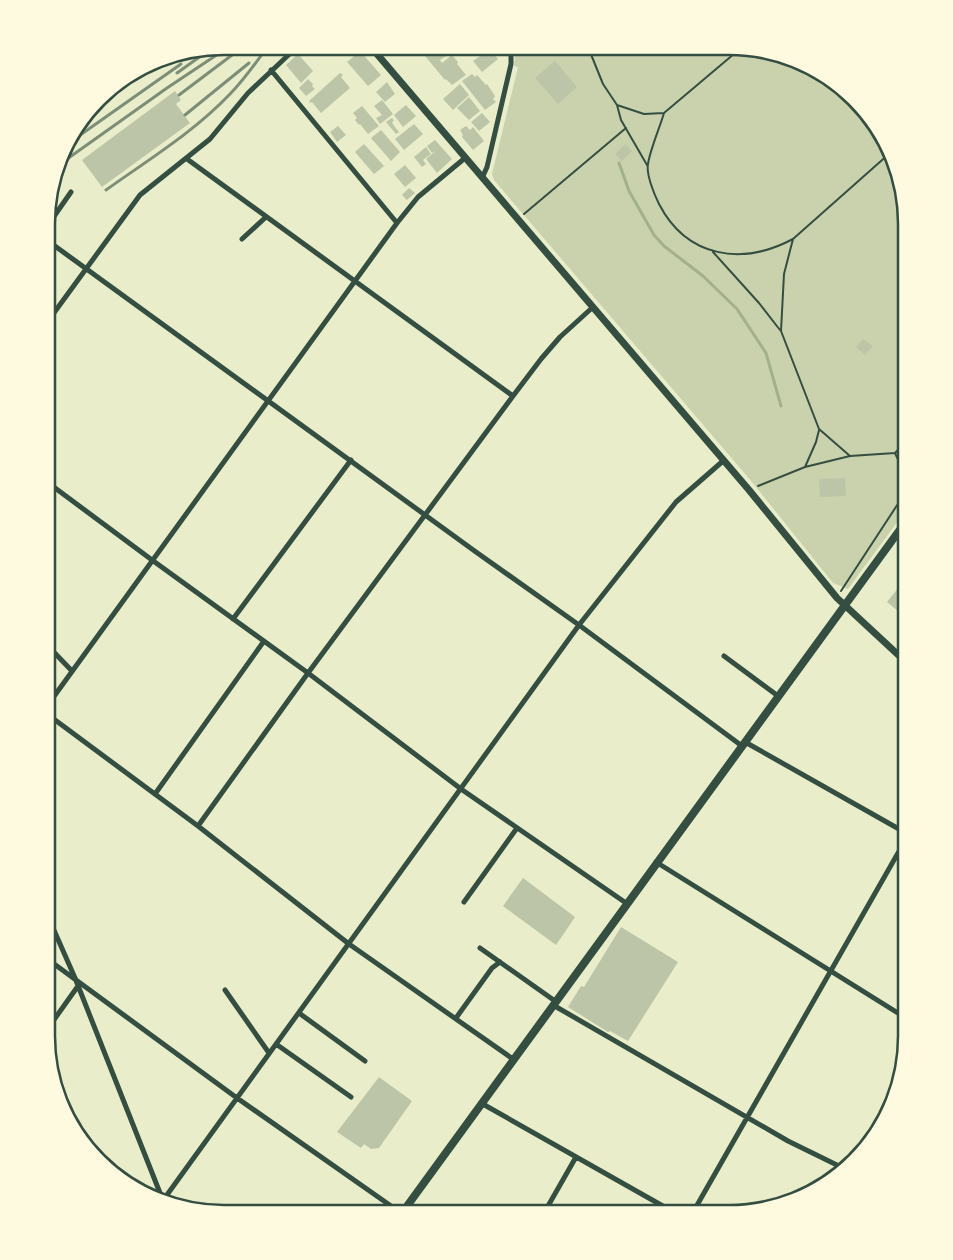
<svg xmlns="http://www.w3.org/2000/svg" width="953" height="1260" font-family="Inter,sans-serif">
<rect width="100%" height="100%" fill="#e9edc9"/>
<path fill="#cad2ad" d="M516,47L753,48L837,83L888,145L907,223V509L848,589L833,583L752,482L494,180L492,174L518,67L514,66Z"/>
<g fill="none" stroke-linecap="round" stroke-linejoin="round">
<path stroke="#a3b18a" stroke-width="3" d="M619,163L629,191L654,235L664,246L703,276L737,309L766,353L781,406"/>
</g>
<path fill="#bcc5a7" d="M417,47H431L422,54Z
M437,47H443L449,54L440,60L442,63L452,55L458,62L457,64L466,75L452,85L446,79L445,80L425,56Z
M490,49L498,59L482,72L473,61Z
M360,51L381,75L368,86L347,62Z
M298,54L313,71L301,83L286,65Z
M555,61L577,87L558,104L535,78Z
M340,73L343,75L341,77L350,88L321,113L312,102L310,103L309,101Z
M472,74L475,77L477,75L486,85L487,84L495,96L493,99L496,102L485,110L462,81Z
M308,79L313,84L312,86L315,89L306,96L299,88Z
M387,82L395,94L385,102L376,92Z
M460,84L469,95L453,110L443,99Z
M175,91L181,100L176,104L190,123L102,187L82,160Z
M469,97L480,111L469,120L457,108Z
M382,100L393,114L380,124L376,118L382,115L374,106Z
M406,105L416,116L403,127L394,115Z
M362,106L379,126L368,134L360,124L359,125L355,120L357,118L353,113Z
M482,113L490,122L479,131L471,122Z
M392,118L394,120L392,123L399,132L396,134L386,122Z
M414,124L423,134L404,150L395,139Z
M338,126L346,135L337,142L330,132Z
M466,126L470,130L473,127L484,141L473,150L462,137L463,135L460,130Z
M381,130L400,152L391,161L371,138Z
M435,140L452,159L437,173L426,159L432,154L433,156L432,154L436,151L432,153L427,146Z
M364,144L384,166L374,174L355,152Z
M625,144L632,151L622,161L615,154Z
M426,147L431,154L423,160L426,164L422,167L414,157Z
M405,165L416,178L405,187L394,174Z
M409,188L415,193L407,200L402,195Z
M863,339L873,346L865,355L856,347Z
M845,478L846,496L820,497L819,479Z
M899,587L907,594V601L898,611L887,602Z
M907,607V625L904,628L902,626L904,623L898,617Z
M523,878L575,917L556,945L503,906Z
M621,927L678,962L628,1041L610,1031L608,1032L568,1007L581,986L584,987Z
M379,1077L412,1101L379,1148L371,1149L364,1144L361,1148L337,1132Z"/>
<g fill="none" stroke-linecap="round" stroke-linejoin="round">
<path stroke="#344e41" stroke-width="2" d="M588,47L603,84L617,105L644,114L664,113L741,48
M617,105L621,120L647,165
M664,113C660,127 650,150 648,164C646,174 654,194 659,204C687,258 742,266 793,239L890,153
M524,214L626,128
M793,239L784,274L781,331L819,429L850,456
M713,252L759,303L780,330
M895,453L900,464L907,469
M805,467L816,442L819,430
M758,486L805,467L850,456L895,453L907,440
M841,591L907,490"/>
<path stroke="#344e41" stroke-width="5" d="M271,70L397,223
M187,159L513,396
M483,176L487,167L511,64V47
M48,225L71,192
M242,239L266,217
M48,241L476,552L579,625L742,746
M48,321L140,195L210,139L248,93L298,46
M47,482L152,560L308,673L461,789L626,903
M233,619L351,460
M47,645L72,671
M724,656L778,696
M47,706L397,223L418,197L465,158
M47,714L198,826L349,944L513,1059
M745,742L906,833
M155,794L264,641
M198,826L308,673L513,396L541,359L560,337L593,307
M656,862L906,1018
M464,902L517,828
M46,912L75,978L162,1198
M480,948L555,1001
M46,958L237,1098L401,1213
M225,990L269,1053
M553,1005L788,1141L841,1167
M299,1013L365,1061
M456,1018L492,968L500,962
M46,1031L78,986
M276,1044L351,1097
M481,1103L677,1214
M164,1199L579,625L676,502L723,461
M544,1213L576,1157
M692,1214L906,839"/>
<path stroke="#344e41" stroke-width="7" d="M371,47L749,490L837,598L907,663"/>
<path stroke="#344e41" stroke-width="8" d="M402,1213L907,520"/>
<path stroke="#7c8e77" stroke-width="3" d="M177,73L212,48
M179,95L244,46
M185,115L249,63
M66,145L181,64
M60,164L167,88L230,46
M106,190C148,160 194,132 230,94C244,80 256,63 268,46"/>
</g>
<path d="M0 0H953V1260H0ZM224 55H729A169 169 0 0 1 898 224V1036A169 169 0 0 1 729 1205H224A169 169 0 0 1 55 1036V224A169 169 0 0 1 224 55Z" fill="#fefae0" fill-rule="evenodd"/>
<path fill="none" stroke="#344e41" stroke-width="2.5" d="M224 55H729A169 169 0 0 1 898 224V1036A169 169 0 0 1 729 1205H224A169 169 0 0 1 55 1036V224A169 169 0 0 1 224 55Z"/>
</svg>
